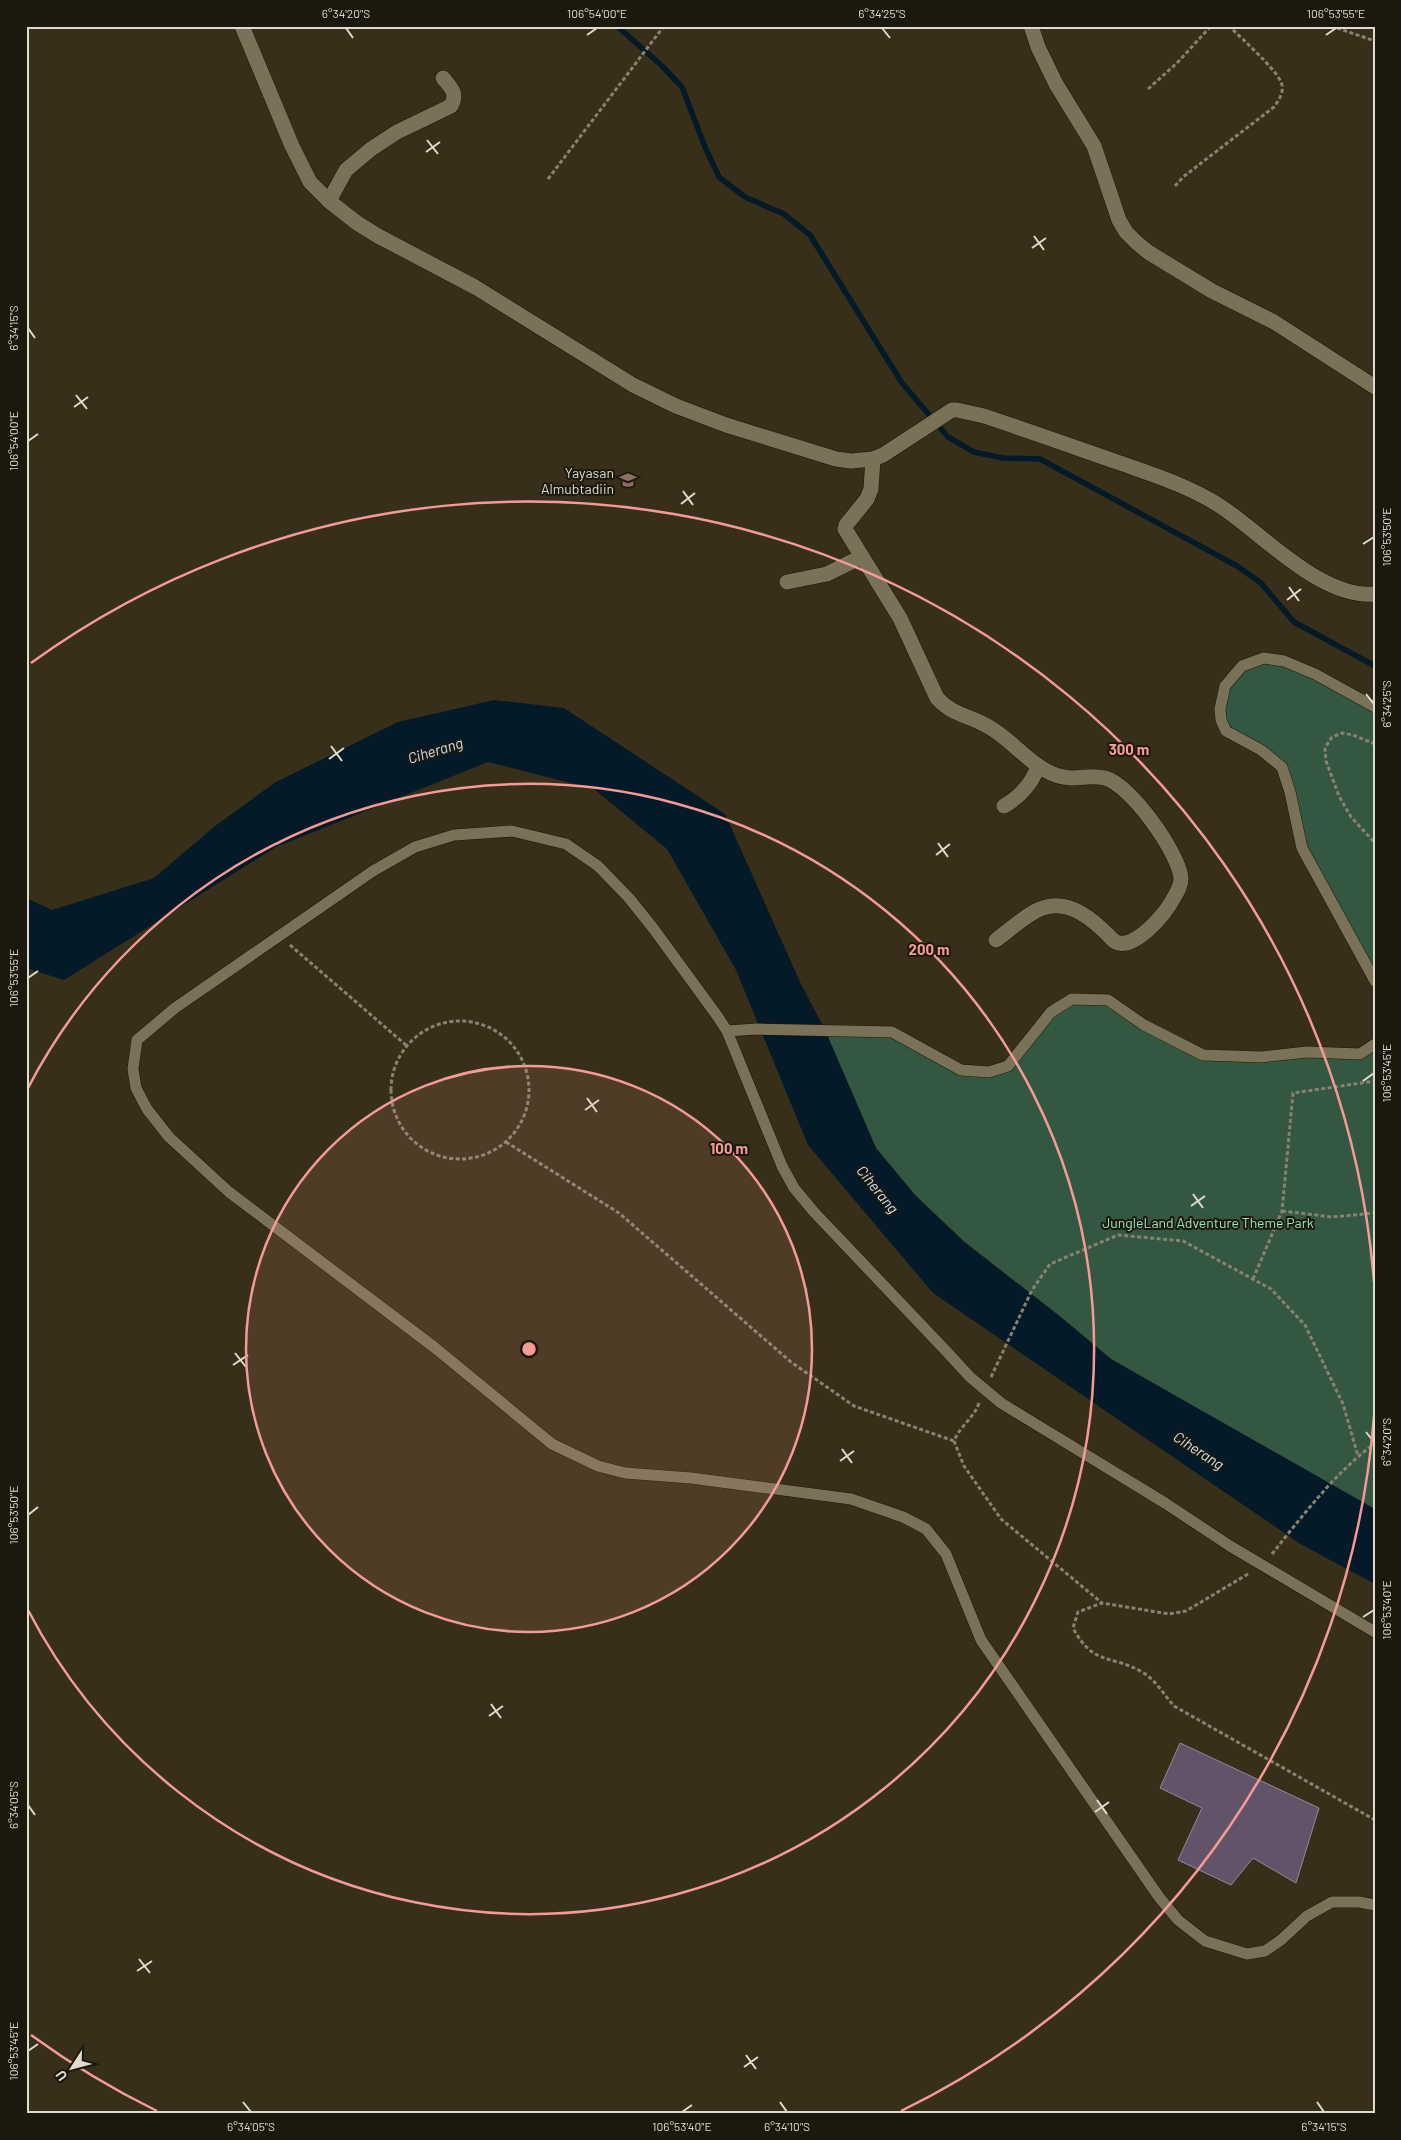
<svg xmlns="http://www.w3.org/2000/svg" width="1401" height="2140" font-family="Barlow,sans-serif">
<rect width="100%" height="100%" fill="#372f19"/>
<path fill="#345742" d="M1284,661L1375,707V981L1302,848L1282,768L1226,731L1225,686L1242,666Z
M1072,999L1108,1000L1203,1055L1360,1054L1375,1044V1513L1111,1359L1062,1318L964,1241L915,1195L876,1148L825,1030L892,1032L961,1070L1008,1066L1051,1012Z"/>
<path fill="#041a28" d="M494,700L564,708L725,814L800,982L825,1030L876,1148L915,1195L964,1242L1062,1318L1111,1359L1375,1509V1584L1302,1545L933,1293L808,1145L736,970L667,849L594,789L488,762L276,847L64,980L26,968V898L52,910L154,878L215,826L276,782L398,722Z"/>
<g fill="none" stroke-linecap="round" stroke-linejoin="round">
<path stroke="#041a28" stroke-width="5.5" d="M617,26L661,65L682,87L705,147L719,177L745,197L784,214L810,235L902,383L948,437L974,452L1003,458L1040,459L1237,566L1261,583L1294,622L1375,666"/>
</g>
<path fill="#635368" stroke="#97869c" d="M1180,1743L1319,1808L1296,1883L1253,1858L1231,1885L1178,1860L1202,1808L1160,1788Z"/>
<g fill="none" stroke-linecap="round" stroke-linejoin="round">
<g stroke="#1f1703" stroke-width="12">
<path id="service" d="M1375,707L1315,674L1284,661L1264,658L1242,666L1225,686L1220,709L1221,720L1226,731L1261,750L1282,767L1290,792L1302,848L1375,981
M727,1031L756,1029L892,1032L961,1070L989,1072L1008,1066L1051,1012L1072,999L1108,1000L1144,1025L1203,1055L1261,1057L1307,1052L1360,1054L1375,1044
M1375,1632L1230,1546L1165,1503L1001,1403L970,1377L947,1352L814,1212L794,1188L782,1166L727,1031L718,1017L653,928L629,898L598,866L566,844L512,831L454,835L415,847L373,871L175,1008L137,1040L133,1069L136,1088L147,1109L169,1137L229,1192L434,1347L552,1444L598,1466L625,1473L691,1478L851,1499L903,1517L926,1529L946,1554L981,1640L1159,1897L1178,1920L1205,1941L1247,1954L1265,1951L1281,1940L1307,1916L1332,1902H1359L1375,1905"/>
</g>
<g stroke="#1f1703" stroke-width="16">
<path id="minor" d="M1031,26L1038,47L1056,84L1094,146L1119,220L1126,232L1136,242L1148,252L1212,291L1274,322L1375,387
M329,201L346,170L371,149L397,132L451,106C458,93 451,88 443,78
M873,459L871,489L867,499L846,525L845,529L900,618L937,698C952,715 971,716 989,727C1012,740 1029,764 1053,774C1074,783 1086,773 1105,778C1130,784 1179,853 1181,878C1181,887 1177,892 1173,899C1165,915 1132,953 1114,941C1095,921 1069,897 1040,909C1025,915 1010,930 996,940
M787,582L827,574L861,557
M1004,806C1021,796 1032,784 1038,766"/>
</g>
<g stroke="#1f1703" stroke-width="16">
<path id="tertiary" d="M242,26L292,146L310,182L329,201L357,223L378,236L475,287L633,385L676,406L726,425L836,459L851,461L873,459L883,455L952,410H957L984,416C1029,431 1074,447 1120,463C1154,475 1189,486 1220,506C1263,534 1321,599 1375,594"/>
</g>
<path stroke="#888270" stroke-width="3" stroke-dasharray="4 2.5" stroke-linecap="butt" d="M1331,26L1375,41
M1148,89L1177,63L1211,26
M548,179L664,26
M1175,186L1183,177L1274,107C1279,100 1285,91 1281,82C1274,67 1242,39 1229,26
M1375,744L1353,735L1342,733L1332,737L1325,748L1326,761L1339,796L1351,817L1375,843
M290,945L407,1046
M391 1090a69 69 0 1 1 138 0a69 69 0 1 1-138 0Z
M506,1142L619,1213L791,1362L854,1406L954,1441
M1282,1211L1332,1217L1375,1213
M1253,1279L1282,1211L1293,1093L1375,1081
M991,1377L1032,1290L1050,1264L1118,1235L1183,1241L1271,1289L1305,1325L1343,1404L1358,1456
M979,1403C974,1418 960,1426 954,1441L964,1466L1001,1519L1102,1603
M1272,1554C1303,1515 1335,1473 1375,1443
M1248,1574L1186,1611L1169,1614L1102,1603L1078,1612L1073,1628C1094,1667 1111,1654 1142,1672C1156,1680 1164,1695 1174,1706L1375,1820"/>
<use href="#service" stroke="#7a7159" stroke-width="11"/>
<use href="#minor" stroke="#7a7159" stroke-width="15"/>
<use href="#tertiary" stroke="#7a7159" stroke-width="15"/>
</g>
<path fill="none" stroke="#dfdbcd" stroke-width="2" d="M346,28L353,38M882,28L890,38M587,35L597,28M1326,35L1336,28M427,140L438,154M426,152L440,142M1034,236L1044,250M1032,248L1046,238M28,328L35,338M76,395L87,409M74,407L88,397M28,441L38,434M683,491L693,505M681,504L695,493M1363,544L1374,537M1289,587L1299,601M1287,600L1301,589M1366,694L1374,704M331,746L342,761M329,759L344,748M938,843L948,857M936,855L950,844M28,978L38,971M1363,1081L1374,1073M587,1098L597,1112M585,1110L599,1100M1193,1194L1203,1208M1191,1206L1205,1196M235,1353L246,1367M233,1365L248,1355M1366,1432L1374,1442M842,1449L852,1463M840,1461L854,1451M28,1515L38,1507M1363,1617L1374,1610M491,1704L501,1718M489,1716L503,1706M1097,1800L1107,1814M28,1805L35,1815M1095,1812L1109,1802M139,1959L150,1973M137,1971L152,1961M28,2051L38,2044M746,2055L756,2069M744,2067L758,2057M243,2102L251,2112M780,2102L787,2112M1317,2102L1324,2112M682,2112L692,2105"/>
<circle cx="529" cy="1349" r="283" fill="#f59b97" fill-opacity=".12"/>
<g fill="none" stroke="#f59b97" stroke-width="2.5">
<circle cx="529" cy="1349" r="283"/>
<path d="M28 1088A565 565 0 1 1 28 1610"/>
<path d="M1374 1416A848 848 0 0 1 901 2111M157 2111A848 848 0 0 1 31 2035M31 663A848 848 0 0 1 1374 1282"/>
</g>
<defs>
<g id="school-bare" transform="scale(1.35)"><path d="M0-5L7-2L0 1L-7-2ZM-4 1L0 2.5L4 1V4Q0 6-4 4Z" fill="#8d6e63" stroke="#1b180e" stroke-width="2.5" paint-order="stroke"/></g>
</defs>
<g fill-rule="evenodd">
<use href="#school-bare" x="628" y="480"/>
</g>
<g text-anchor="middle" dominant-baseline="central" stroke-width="4" stroke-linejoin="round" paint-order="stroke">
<g font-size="14" fill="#dfdbcd" stroke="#1b180e" text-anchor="end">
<text x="614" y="472">Yayasan<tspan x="614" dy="16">Almubtadiin</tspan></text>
</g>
<g font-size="14" fill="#99e5b9" stroke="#1b180e">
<text x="1208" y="1222">JungleLand Adventure Theme Park</text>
</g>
<g font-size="15" font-style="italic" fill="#c8e2f6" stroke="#1b180e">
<text transform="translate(435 750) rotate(-17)">Ciherang</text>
<text transform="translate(878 1189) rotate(51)">Ciherang</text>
<text transform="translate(1199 1450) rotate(33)">Ciherang</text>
</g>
</g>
<circle cx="529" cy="1349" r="8" fill="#f59b97" stroke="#1b180e" stroke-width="2.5"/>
<g font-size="15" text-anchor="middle" font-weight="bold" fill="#f59b97" stroke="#1b180e" stroke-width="4" stroke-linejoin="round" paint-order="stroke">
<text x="1129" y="755">300 m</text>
<text x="929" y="955">200 m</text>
<text x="729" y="1154">100 m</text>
</g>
<rect width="1401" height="2140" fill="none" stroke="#1b180e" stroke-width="55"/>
<g transform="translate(72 2068) rotate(234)" stroke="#1b180e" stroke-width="4" paint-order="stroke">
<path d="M0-4L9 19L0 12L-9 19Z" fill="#dfdbcd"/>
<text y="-8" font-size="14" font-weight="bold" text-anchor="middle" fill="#dfdbcd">U</text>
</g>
<rect x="28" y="28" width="1346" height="2084" fill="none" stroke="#dfdbcd" stroke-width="2"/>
<g font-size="12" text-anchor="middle" fill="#dfdbcd">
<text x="346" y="18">6°34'20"S</text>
<text x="597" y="18">106°54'00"E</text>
<text x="882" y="18">6°34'25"S</text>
<text x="1336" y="18">106°53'55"E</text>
<text transform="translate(14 328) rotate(-90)" y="4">6°34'15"S</text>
<text transform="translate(14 441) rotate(-90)" y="4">106°54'00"E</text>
<text transform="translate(1387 537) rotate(-90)" y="4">106°53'50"E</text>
<text transform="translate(1387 704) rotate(-90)" y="4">6°34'25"S</text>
<text transform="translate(14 978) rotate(-90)" y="4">106°53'55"E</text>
<text transform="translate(1387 1073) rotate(-90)" y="4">106°53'45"E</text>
<text transform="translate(1387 1442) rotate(-90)" y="4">6°34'20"S</text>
<text transform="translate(14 1515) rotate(-90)" y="4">106°53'50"E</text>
<text transform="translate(1387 1610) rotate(-90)" y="4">106°53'40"E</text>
<text transform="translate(14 1805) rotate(-90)" y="4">6°34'05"S</text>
<text transform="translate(14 2051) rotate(-90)" y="4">106°53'45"E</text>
<text x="251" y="2131">6°34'05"S</text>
<text x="682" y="2131">106°53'40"E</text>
<text x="787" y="2131">6°34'10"S</text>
<text x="1324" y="2131">6°34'15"S</text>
</g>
</svg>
